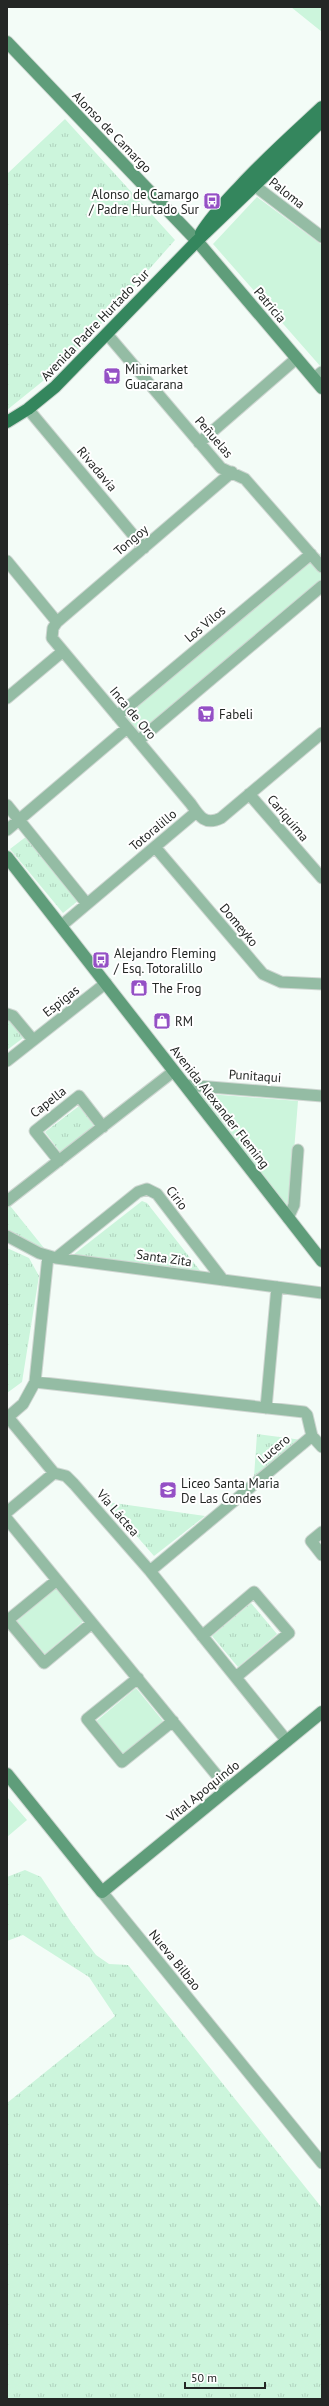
<svg xmlns="http://www.w3.org/2000/svg" width="329" height="2406" font-family="'PT Sans',sans-serif">
<defs>
<pattern id="grass-tufts" width="24" height="20" patternUnits="userSpaceOnUse"><rect width="24" height="20" fill="#ccf5dc"/><path d="M3 7l-1-3M5 7V3M7 7l1-3M15 17l-1-3M17 17v-4M19 17l1-3" fill="none" stroke="#afd2bd"/></pattern>
</defs>
<rect width="100%" height="100%" fill="#f3fcf7"/>
<path fill="url(#grass-tufts)" d="M65,119L175,240L69,360L7,410V174Z
M27,836L79,900L63,913L10,849Z
M9,1020L23,1038L7,1050V1021Z
M79,1106L97,1130L63,1156L45,1132Z
M142,1201L147,1203L202,1273L73,1255Z
M7,1202L48,1253L25,1243L7,1230Z
M7,1248L29,1258L39,1276L22,1382L7,1393Z
M257,1434L302,1440L254,1477Z
M107,1502L205,1516L154,1556Z
M251,1603L277,1634L238,1667L212,1636Z
M25,1870L41,1877L71,1922L96,1955L109,1964L128,1965L322,2208V2399H7V2103L115,2016L89,1977L23,1935L7,1941V1877Z"/>
<path fill="#ccf5dc" d="M291,7H322V32Z
M257,197L322,245L321,367L213,244Z
M322,552V582L138,733L121,717Z
M195,1093L298,1101L289,1214Z
M57,1587L85,1620L45,1654L17,1621Z
M136,1688L163,1721L121,1756L94,1723Z
M7,1797L27,1820L7,1837Z"/>
<g fill="none" stroke-linecap="round" stroke-linejoin="round">
<g stroke="#ced6d1" stroke-width="13">
<path id="street" d="M255,186L322,237
M107,334L221,468L245,479L322,567
M314,378L322,372
M28,409L144,548
M199,443L297,358
M232,472L57,622L53,628L52,638L191,804C199,816 205,826 221,818L322,733
M7,561L57,622
M7,698L62,652
M117,716L311,554
M138,741L322,586
M249,794L322,878
M7,805L87,904
M7,830L127,728
M155,847L263,974L281,982L322,984
M61,926L195,813
M7,1014L13,1016L33,1040
M7,1061L106,983
M185,1085L322,1096
M59,1161L35,1131L79,1096L103,1127
M7,1201L174,1071
M288,1218L294,1205L298,1150
M7,1236L39,1253L56,1258L322,1293
M56,1258L138,1192L147,1189L157,1194L223,1280
M35,1382L304,1412L307,1415L312,1436L322,1447
M266,1408L277,1287
M7,1416L54,1473L66,1476L74,1484L150,1571L287,1741
M8,1417L23,1404L35,1382L48,1256
M7,1512L54,1473
M7,1519L228,1789
M322,1532L311,1541L322,1555
M150,1571L312,1436
M57,1580L8,1620L44,1663L92,1623
M202,1636L254,1592L289,1633L236,1677
M138,1678L87,1719L122,1762L173,1721
M102,1892L322,2163"/>
</g>
<g stroke="#ced6d1" stroke-width="14">
<path id="secondary" d="M7,42L197,241L322,388
M7,857L322,1261
M7,1774L102,1892L322,1712"/>
</g>
<g stroke="#ced6d1" stroke-width="14">
<path id="primary" d="M201,233C212,215 226,201 240,186C266,158 294,133 322,107
M7,422L28,409L55,387L197,241L322,121"/>
</g>
<use href="#street" stroke="#94bca4" stroke-width="11"/>
<use href="#secondary" stroke="#5f9d7a" stroke-width="12"/>
<use href="#primary" stroke="#34865d" stroke-width="12"/>
</g>
<defs>
<g id="bus-square" transform="scale(0.9)"><rect x="-9" y="-9" width="18" height="18" rx="4" fill="#9450c5" stroke="#fff"/><path d="M-5-6H5V4H4V6H2V4H-2V6H-4V4H-5ZM-3.5-4V0h7V-4ZM-3.5 1.2v1.5H-2V1.2ZM2 1.2v1.5H3.5V1.2Z" fill="#fff"/></g>
<g id="supermarket-square" transform="scale(0.9)"><rect x="-9" y="-9" width="18" height="18" rx="4" fill="#9450c5" stroke="#fff"/><path d="M-6-5.5h2.5l.6 2H6L4.5 2H-2.5L-4.4-4H-6ZM-1.5 3.2a1.3 1.3 0 1 0 .1 0ZM3 3.2a1.3 1.3 0 1 0 .1 0Z" fill="#fff"/></g>
<g id="shop-square" transform="scale(0.9)"><rect x="-9" y="-9" width="18" height="18" rx="4" fill="#9450c5" stroke="#fff"/><path d="M-5-2.5h2.3a2.7 3.5 0 0 1 5.4 0H5L5.5 6h-11ZM-1.5-2.5h3a1.5 2.3 0 0 0-3 0Z" fill="#fff"/></g>
<g id="school-square" transform="scale(0.9)"><rect x="-9" y="-9" width="18" height="18" rx="4" fill="#9450c5" stroke="#fff"/><path d="M0-5L7-2L0 1L-7-2ZM-4 1L0 2.5L4 1V4Q0 6-4 4Z" fill="#fff"/></g>
</defs>
<g fill-rule="evenodd">
<use href="#bus-square" x="212" y="201"/>
<use href="#supermarket-square" x="112" y="376"/>
<use href="#supermarket-square" x="206" y="714"/>
<use href="#bus-square" x="101" y="960"/>
<use href="#shop-square" x="139" y="988"/>
<use href="#shop-square" x="162" y="1021"/>
<use href="#school-square" x="168" y="1490"/>
</g>
<g text-anchor="middle" dominant-baseline="central" stroke-width="4" stroke-linejoin="round" paint-order="stroke">
<g font-size="13" fill="#242725" stroke="#fff">
<text transform="translate(112 132) rotate(46)">Alonso de Camargo</text>
<text transform="translate(287 193) rotate(38)">Paloma</text>
<text transform="translate(270 305) rotate(50)">Patricia</text>
<text transform="translate(95 325) rotate(-46)">Avenida Padre Hurtado Sur</text>
<text transform="translate(214 437) rotate(49)">Peñuelas</text>
<text transform="translate(97 469) rotate(50)">Rivadavia</text>
<text transform="translate(131 540) rotate(-40)">Tongoy</text>
<text transform="translate(205 624) rotate(-40)">Los Vilos</text>
<text transform="translate(133 713) rotate(50)">Inca de Oro</text>
<text transform="translate(288 818) rotate(50)">Cariquima</text>
<text transform="translate(153 830) rotate(-40)">Totoralillo</text>
<text transform="translate(239 925) rotate(50)">Domeyko</text>
<text transform="translate(61 1001) rotate(-38)">Espigas</text>
<text transform="translate(255 1076) rotate(4)">Punitaqui</text>
<text transform="translate(48 1102) rotate(-38)">Capella</text>
<text transform="translate(220 1107) rotate(52)">Avenida Alexander Fleming</text>
<text transform="translate(177 1198) rotate(52)">Cirio</text>
<text transform="translate(164 1258) rotate(8)">Santa Zita</text>
<text transform="translate(274 1449) rotate(-40)">Lucero</text>
<text transform="translate(118 1513) rotate(49)">Vía Láctea</text>
<text transform="translate(203 1791) rotate(-39)">Vital Apoquindo</text>
<text transform="translate(175 1960) rotate(51)">Nueva Bilbao</text>
</g>
<g font-size="13" fill="#242725" stroke="#fff" text-anchor="start">
<text x="199" y="194" text-anchor="end">Alonso de Camargo<tspan x="199" dy="15">/ Padre Hurtado Sur</tspan></text>
<text x="125" y="369">Minimarket<tspan x="125" dy="15">Guacarana</tspan></text>
<text x="219" y="714">Fabeli</text>
<text x="114" y="953">Alejandro Fleming<tspan x="114" dy="15">/ Esq. Totoralillo</tspan></text>
<text x="152" y="988">The Frog</text>
<text x="175" y="1021">RM</text>
<text x="181" y="1483">Liceo Santa Maria<tspan x="181" dy="15">De Las Condes</tspan></text>
</g>
</g>
<rect width="329" height="2406" fill="none" stroke="#242725" stroke-width="16"/>
<path d="M185 2382v6h80v-6" fill="none" stroke="#242725" stroke-width="2"/>
<text x="191" y="2382" font-size="12" fill="#242725" stroke="#ffffff" stroke-width="3" paint-order="stroke">50 m</text>
</svg>
